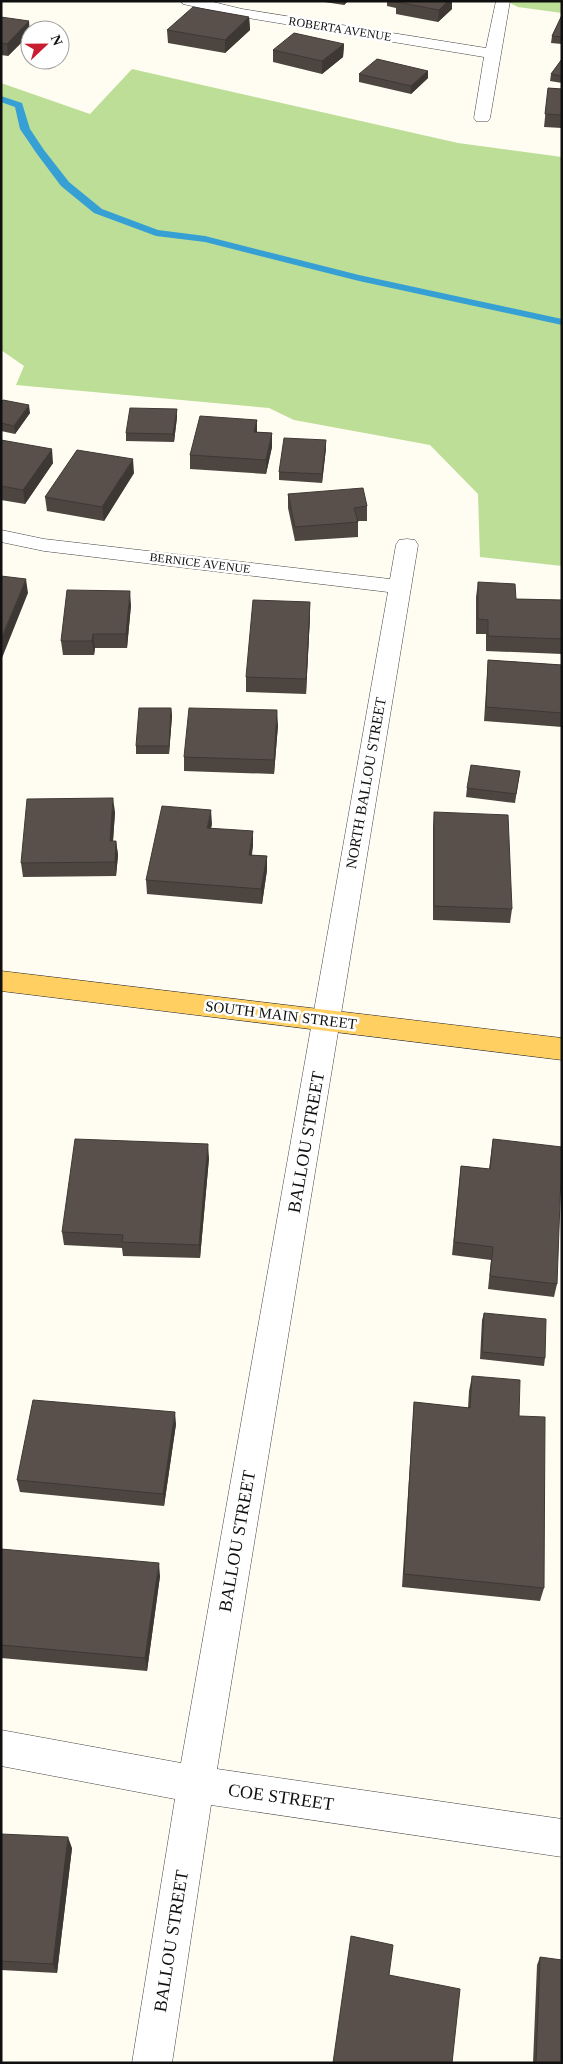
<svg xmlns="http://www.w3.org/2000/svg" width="563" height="2064" font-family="Georgia,serif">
<rect width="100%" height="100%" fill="#fffcf2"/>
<path fill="#bcde97" d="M506,1H562V13L518,7Z
M132,69L458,143L562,157V566L480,557L478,494L430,445L294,420L269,408L16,385L24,366L1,350V83L90,114Z"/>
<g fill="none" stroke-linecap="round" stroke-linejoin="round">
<path fill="#36a0d5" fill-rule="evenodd" d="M1,96L22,103L30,129L44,150L69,182L102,209L158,230L205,236L359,275L562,319V325L359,281L205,242L156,236L94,213L61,186L37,154L20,129L15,107L1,102Z"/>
<g stroke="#434343" stroke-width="1">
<path id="minor" d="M181,1H209L242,9L486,48L496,1H510L490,118L488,121H476L474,118L484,57L242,17L183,4Z
M1,530L44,539L390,579L396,545L399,540L407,539L415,540L418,545L217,1769L562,1819V1857L211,1805L172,2063H132L175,1799L1,1766V1730L181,1763L388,592L44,551L1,542Z"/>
</g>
<g stroke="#212121" stroke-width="1">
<path id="major" d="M1,971L562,1038V1060L1,991Z"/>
</g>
<use href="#minor" fill="#fff" fill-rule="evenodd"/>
<use href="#major" fill="#ffcf62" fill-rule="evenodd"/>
</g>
<path fill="#4d4540" d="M318,1H348L344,5Z
M387,1H452V9L438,22L396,14V8L387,6Z
M562,15V44L551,43L552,36Z
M1,17L30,30V34L8,56L1,55Z
M249,17L250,30L225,53L168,43L167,30Z
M344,44L343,57L322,74L273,62V50Z
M562,59V83L550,81L551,74Z
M428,71V78L411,94L359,82V74Z
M548,88L562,89V128L544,127Z
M1,402L30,413L15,434L1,431Z
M177,417L174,442L126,441V433Z
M257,420V432L272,433V447L266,474L190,469V455Z
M1,440L53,463L25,504L1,500Z
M326,448L322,483L279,480V472Z
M134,473L104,521L47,511L45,497Z
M288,494L367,506V521H358V537L295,541L288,508Z
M478,582L516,599L562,600V654L486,651V634H476V597Z
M131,605L127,648H95L94,655H63L61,641Z
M310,616L306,694L246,692V677Z
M488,660L562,665V727L484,721Z
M171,708L172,716L169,754H136V746Z
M278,725L274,774L184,771V757Z
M520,771L515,803L466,797L467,788Z
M115,812L113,841H116L118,855L116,876L23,877L21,863Z
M434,812L512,909L510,923L433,920V827Z
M212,824L211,828L253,845L252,855L267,856V870L262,904L147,894L146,880Z
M493,1139L557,1284L554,1297L488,1289L491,1260L452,1255L461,1166L489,1169Z
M209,1158L200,1258L123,1256L122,1248L64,1245L62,1232Z
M484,1313L545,1358L544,1366L480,1359L482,1320Z
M472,1376L519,1416L544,1588L540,1601L402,1587L413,1417L414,1402L468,1408L469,1391Z
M176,1424L164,1506L20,1492L17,1480Z
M1,1549L160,1576L147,1671L1,1658Z
M1,1834L72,1848L57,1973L1,1970Z
M540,1957L562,2063H533L537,1965Z"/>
<path fill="#3e3834" d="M344,1H348L344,5Z
M448,1H452V9L438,22L439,10Z
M249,17L250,30L225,53V40Z
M29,21L30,34L8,56L7,44Z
M344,44L343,57L322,74V61Z
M428,71V78L411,94V86Z
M29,405L30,413L15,434L14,426Z
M177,409V417L174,442L173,434Z
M257,420V434L254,432Z
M272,433V447L266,474V460Z
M326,440V448L322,483V474Z
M52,449L53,463L25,504L23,490Z
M133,459L134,473L104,521L102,507Z
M26,579L28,593L2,658L1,639Z
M130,591L131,605L127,648L126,634Z
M310,602V616L306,694V679Z
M93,634L95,648L94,655L92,641Z
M171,708L172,716L169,754V746Z
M277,710L278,725L274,774V760Z
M113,798L115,812L112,855L110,841Z
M211,810L212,824L207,842V828Z
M253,831V845L249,869V855Z
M116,841L118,855L116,876L115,862Z
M267,856V870L262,904L261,889Z
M208,1144L209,1158L200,1258L199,1245Z
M175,1412L176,1424L164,1506L163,1494Z
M159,1563L160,1576L147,1671L145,1658Z
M68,1837L72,1848L57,1973L53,1964Z"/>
<path fill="#59504b" stroke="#3e3834" d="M397,1H448L439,10L397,2Z
M193,7L249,17L225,40L167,30Z
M562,15V37L552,36Z
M1,17L29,21L7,44L1,43Z
M294,33L344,44L322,61L273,50Z
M377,59L428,71L411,86L359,74Z
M562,59V76L551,74Z
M548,88L562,89V115L545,114Z
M3,400L29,405L14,426L1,423V402Z
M130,408L177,409L173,434L126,433Z
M200,416L257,420L254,432L272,433L266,460L190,455Z
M284,438L326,440L322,474L279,472Z
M1,440L52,449L23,490L1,486Z
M77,450L133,459L102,507L45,497Z
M363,488L367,506L354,508L358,522L295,527L288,494Z
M1,576L26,579L1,639Z
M478,582L515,584L516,599L562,600V639L488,636V620L478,619Z
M67,590L130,591L126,634H93L92,641H61Z
M253,600L310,602L306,679L246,677Z
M488,660L562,665V713L486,707Z
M139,708H171L169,746H136Z
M189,708L277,710L274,760L184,757Z
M471,765L520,771L516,794L467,788Z
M113,798L110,841H116L115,862L21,863L27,799Z
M162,806L211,810L207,828L253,831L249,855L267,856L261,889L146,880Z
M434,812L508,815L512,909L434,906Z
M75,1139L208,1144L199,1245L122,1242L123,1235L62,1232Z
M493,1139L562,1147L557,1284L490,1276L493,1247L454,1242L461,1166L490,1169Z
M484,1313L546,1319L545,1358L482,1352Z
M472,1376L520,1380L519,1416L545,1417L544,1588L404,1574L414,1402L470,1408Z
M33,1400L175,1412L163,1494L17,1480Z
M1,1549L159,1563L145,1658L1,1645Z
M1,1834L68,1837L53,1964L1,1961Z
M351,1936L393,1945L389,1975L460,1989L452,2063H333Z
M540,1957L562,1960V2063H536Z"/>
<g text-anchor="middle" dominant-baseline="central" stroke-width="5" stroke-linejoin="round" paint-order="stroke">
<g font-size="12" fill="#101010" stroke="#fff">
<text transform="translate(340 29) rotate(9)">ROBERTA AVENUE</text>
<text transform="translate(200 563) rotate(7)">BERNICE AVENUE</text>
</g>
<g font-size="15" fill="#101010" stroke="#fff">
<text transform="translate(366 783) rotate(-80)">NORTH BALLOU STREET</text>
<text transform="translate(281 1015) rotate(7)">SOUTH MAIN STREET</text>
</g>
<g font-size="18" fill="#101010" stroke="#fff">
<text transform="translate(306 1142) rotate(-80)">BALLOU STREET</text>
<text transform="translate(237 1541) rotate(-80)">BALLOU STREET</text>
<text transform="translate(281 1797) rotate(8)">COE STREET</text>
<text transform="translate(171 1941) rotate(-81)">BALLOU STREET</text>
</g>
</g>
<rect width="563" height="2064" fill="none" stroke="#101010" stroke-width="5"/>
<g transform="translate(45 45) rotate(68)"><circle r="24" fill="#ffffff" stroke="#9f9f9f"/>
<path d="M0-4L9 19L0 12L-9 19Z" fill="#c91e31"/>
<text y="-8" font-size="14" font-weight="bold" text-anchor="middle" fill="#101010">N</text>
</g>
</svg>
